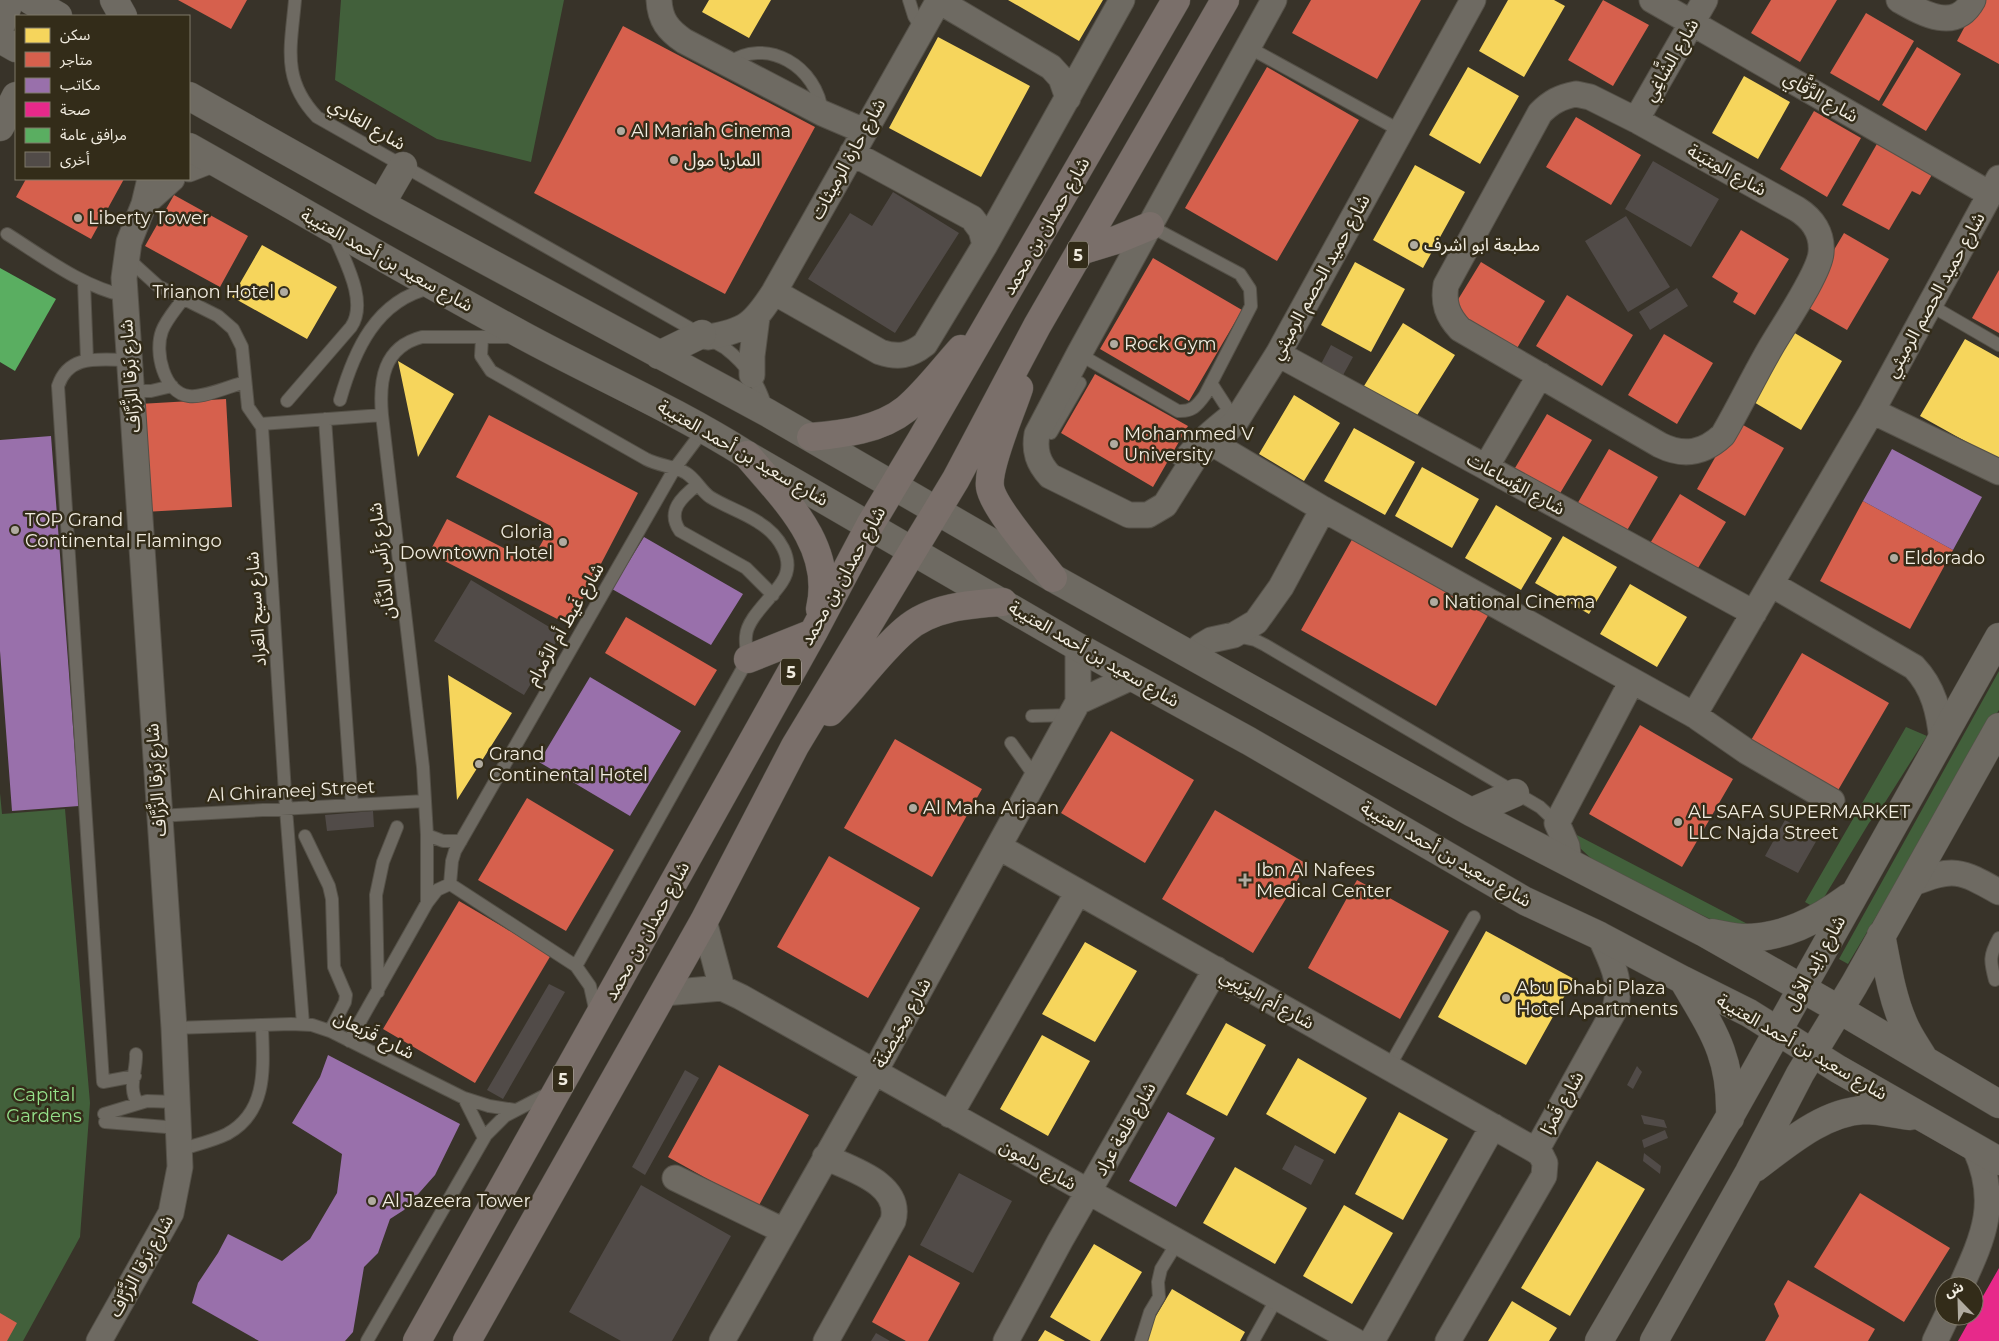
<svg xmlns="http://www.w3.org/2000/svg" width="1999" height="1341" font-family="Montserrat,'Noto Sans Arabic',sans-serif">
<rect width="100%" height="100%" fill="#383329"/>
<path fill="#42603b" d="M341,0H564L531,162L437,139L335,80Z
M1999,671V710L1848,964L1839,959Z
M1906,727L1927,736L1884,804L1869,823L1817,909L1805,902Z
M0,793L2,814L65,809L90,1103L80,1237L23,1341H0Z
M1573,833L1759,930L1716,922L1595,862L1581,849Z"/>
<path fill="#f6d55c" d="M709,0H771L749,38L702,12Z
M1008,0H1103L1079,41Z
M1508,0H1554L1565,6L1524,77L1479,51Z
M938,37L1030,86L981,177L889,128Z
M1468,67L1519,96L1480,164L1429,135Z
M1744,76L1790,102L1758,159L1712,133Z
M1415,165L1465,192L1423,268L1373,240Z
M262,245L337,287L307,339L232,297Z
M1355,262L1405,289L1371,352L1321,325Z
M1403,323L1455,355L1416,417L1364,386Z
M1793,332L1842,361L1801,430L1752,401Z
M1965,339L1999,358V460L1920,416Z
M398,361L454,394L418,457Z
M1294,395L1340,423L1304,481L1259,454Z
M1354,428L1415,462L1385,515L1324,481Z
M1422,467L1479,499L1452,548L1395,516Z
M1496,505L1552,538L1521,590L1465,558Z
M1563,536L1617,567L1589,614L1535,583Z
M1630,584L1687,617L1657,667L1600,634Z
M448,675L512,713L457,800Z
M1486,931L1574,979L1526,1065L1438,1017Z
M1085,942L1137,971L1095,1042L1042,1014Z
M1226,1023L1266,1045L1227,1116L1186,1094Z
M1042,1035L1090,1061L1048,1136L1000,1109Z
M1298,1058L1367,1098L1335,1154L1266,1114Z
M1399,1112L1448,1139L1403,1220L1355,1194Z
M1597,1161L1645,1189L1570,1316L1521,1288Z
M1235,1167L1307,1208L1275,1264L1203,1223Z
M1344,1205L1393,1233L1352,1304L1303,1276Z
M1094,1244L1142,1272L1100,1341H1091L1050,1317Z
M1172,1289L1245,1332L1240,1341H1148L1143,1338Z
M1512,1301L1557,1328L1549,1341H1488Z
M1045,1330L1065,1341H1038Z"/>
<path fill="#d6604d" d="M178,0H247L231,29Z
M1311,0H1421L1377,79L1292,33Z
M1603,0L1649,25L1613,86L1568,60Z
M1771,0H1837L1800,62L1751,33Z
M1979,0H1999V64L1957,41Z
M1866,13L1914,41L1879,101L1830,73Z
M623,26L815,127L725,294L534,193Z
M1917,47L1961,74L1926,131L1882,105Z
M1267,67L1359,120L1277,261L1185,208Z
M1814,111L1861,138L1827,197L1780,169Z
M1576,117L1641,155L1611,205L1546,167Z
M1878,142L1933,173L1920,195L1912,191L1889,230L1842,205Z
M26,179H124L91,239L16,197Z
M174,195L248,236L220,287L145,246Z
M1741,230L1789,259L1755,315L1733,302L1738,293L1712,277Z
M1844,233L1889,259L1847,330L1802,304Z
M1153,258L1242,310L1189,401L1100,349Z
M1481,262L1545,301L1516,350L1451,311Z
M1999,270V333L1972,318Z
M1567,295L1633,335L1602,386L1536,346Z
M1664,334L1713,363L1677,424L1628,395Z
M1095,374L1188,426L1153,487L1061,433Z
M226,399L232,507L144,512L139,404Z
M1547,414L1592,440L1556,500L1512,473Z
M489,415L638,493L569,625L429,553L447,519L531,562L551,526L456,477Z
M1736,421L1784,448L1745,516L1697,489Z
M1609,449L1658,477L1625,534L1576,506Z
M1680,494L1726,522L1692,578L1646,550Z
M1863,501L1953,550L1910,629L1820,581Z
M1354,536L1490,612L1436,706L1301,630Z
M626,617L717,670L695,706L605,653Z
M1802,653L1889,703L1837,792L1750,742Z
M1640,725L1733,779L1682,867L1589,814Z
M1111,731L1194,780L1145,863L1061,813Z
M895,739L982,789L932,877L844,828Z
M527,798L614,850L566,931L478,880Z
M1215,810L1307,864L1253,953L1162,899Z
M829,856L920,908L868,998L777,947Z
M1357,880L1449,931L1400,1019L1308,968Z
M459,901L551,955L475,1083L383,1029Z
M719,1065L809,1115L758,1207L668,1157Z
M1860,1193L1950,1248L1904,1322L1814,1267Z
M909,1255L960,1283L928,1341H906L872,1322Z
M1788,1280L1875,1329L1868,1341H1765L1779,1316L1774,1304Z
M0,1313L17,1323L7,1341H0Z"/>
<path fill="#9970ab" d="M51,436L79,806L12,811L0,651V440Z
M1892,449L1982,497L1953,550L1863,501Z
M644,537L743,594L711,645L612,589Z
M590,677L681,731L630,816L539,762Z
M328,1055L460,1124L435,1175L404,1210L390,1219L378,1253L364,1267L353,1332L345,1341H259L192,1303L198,1283L218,1253L228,1234L282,1261L310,1239L337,1193L342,1154L292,1123L320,1077Z
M1168,1112L1215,1138L1176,1207L1129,1181Z"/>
<path fill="#e7298a" d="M1999,1268V1341H1958L1972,1316H1974V1312Z"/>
<path fill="#5aae61" d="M0,268L56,299L15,371L0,362Z"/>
<path fill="#514b48" d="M1653,161L1719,199L1691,247L1625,209Z
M893,192L959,233L895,333L808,279L850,213L872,226Z
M1626,216L1670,287L1628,312L1585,241Z
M1677,288L1688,306L1650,330L1639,312Z
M1331,345L1353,357L1342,377L1321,364Z
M471,580L561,634L524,695L434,641Z
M373,811L374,827L327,831L325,815Z
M1785,820L1818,838L1798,873L1765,856Z
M549,984L565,992L503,1099L487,1090Z
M1637,1066L1642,1072L1633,1089L1627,1085Z
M685,1070L699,1078L645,1175L632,1167Z
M1641,1115L1664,1120L1667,1128L1644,1124Z
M1665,1130L1668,1138L1644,1148L1642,1140Z
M1295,1145L1324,1160L1311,1185L1282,1169Z
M1644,1153L1661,1166L1660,1174L1643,1161Z
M959,1173L1012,1201L973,1273L920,1245Z
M641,1185L731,1236L672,1341H621L569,1312Z
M876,1333L890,1341H871Z"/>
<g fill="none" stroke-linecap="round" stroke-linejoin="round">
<g stroke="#555148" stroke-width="14">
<path id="lane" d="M295,0C291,47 281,79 317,117L725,348C747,365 760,384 767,411
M909,0L914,16L922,29
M1248,47L1401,131
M727,64C766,35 818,67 822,113
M7,234C45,258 81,286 125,296
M127,256L137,267L158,286L218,316L233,329L242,347L248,407L262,427L286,809L303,1024
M84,282L87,360
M183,299C176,309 166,320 162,331C154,352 164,393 189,396C204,398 230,386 245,382
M1930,305L1999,345
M482,338L481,356L491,371L646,459C659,466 675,466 686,473C696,479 701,491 710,497C726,507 743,512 758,522C778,534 797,560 782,582C772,598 747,618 746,636C745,643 747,651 748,659L576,966
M1079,354L1178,411C1192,412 1197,406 1205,395L1251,306L1250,289L1240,274L1150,226
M129,360C100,360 69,353 58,386L103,1082L135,1076
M1211,383L1233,417
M131,391H151L172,386
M340,400C354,351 376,300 431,288
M287,401L351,327C369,301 343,258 333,232
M325,419L352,805
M261,424L382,415
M1051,433L1080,383
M1178,459C1193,439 1210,425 1229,410
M697,485C682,497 666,511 680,531L746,568L773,595
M1237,636L1255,640L1265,645L1540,807L1557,823
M1032,716L1071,715
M1011,743L1036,778
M158,816L425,801
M427,835L443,841H461
M305,836L329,886L332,899L334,967L346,995L345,1002L330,1031
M450,884L452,861L455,851L675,468L705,428
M427,903V835L423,767L382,415C379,381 383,347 422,337H514
M1995,980C1990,961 1989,956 1999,938
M378,992L376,895L383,862L397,827
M174,1028L291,1024L312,1025L330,1031L464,1098L489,1106L515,1110
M349,1041L427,903L437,890L450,884L576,966L590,986L596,1013
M136,1054C137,1070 127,1089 138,1103
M1389,1067L1474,917
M464,1098L484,1138
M104,1114L147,1101L177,1102
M105,1122L179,1128
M179,1150C195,1145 213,1141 227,1134C269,1111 263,1065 262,1025
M367,1341L486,1135L505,1116L551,1092
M1141,1341L1150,1312L1159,1297L1158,1282L1161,1269L1177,1243
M1253,1341L1277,1298"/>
</g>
<g stroke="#555148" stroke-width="27">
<path id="street" d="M659,0C660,20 668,30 684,41L822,113L864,131
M1274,0L1079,354L1037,434C1034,451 1038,463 1050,476L1129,515H1148L1165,505L1194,459L1225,433L1236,421L1278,354L1473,0
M1652,0L1990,194
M1899,0C1922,13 1955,33 1973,0
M939,1L1051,67L1061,78L1068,98
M1576,94L1590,97L1636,120L1797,209C1813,219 1823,234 1821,253C1819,274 1783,326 1771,347C1754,376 1740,406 1723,435C1704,453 1684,457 1660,445L1460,329C1447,315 1443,303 1446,285L1540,113C1551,102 1560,97 1576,94Z
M1636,120L1705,0
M852,153L972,218L981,230L985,245
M189,169L212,160
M144,204L172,179
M774,292L880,352C898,358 910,356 925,344L985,245L1122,0
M708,337C746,331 754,323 774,292L939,0
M1278,354L1754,613
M752,375V356L757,317
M1872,411L1999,472
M1212,443L1323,509L1694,715L1746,751L1832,801
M1486,467L1540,375
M1771,584L1914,667C1934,688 1939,712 1942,740
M1192,654L1201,646L1211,640L1234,635L1256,622L1281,587L1323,509
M1078,702L1132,677
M1694,715L1872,411L1999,178
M999,847L1540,1153L1545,1163L1544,1176L1448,1341
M1569,863L1567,846L1557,823L1632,681
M1911,884C1954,867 1960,870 1999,892
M704,921L722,988
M664,993L722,988L741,997L1355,1341
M950,1115L1078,892
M1536,1151L1615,1009C1623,980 1611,962 1600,936
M825,1157C851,1169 903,1184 893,1221L826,1341
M675,1178L784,1231
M1961,1286C1985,1234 1999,1201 1975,1148
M99,1341L171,1213L180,1167L174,1028L124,278L129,242L144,204L150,179
M722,1341L874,1073L1078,702V647
M1006,1341L1060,1241L1216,969
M1372,1341L1493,1126
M1935,1341L1947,1316"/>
</g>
<g stroke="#555148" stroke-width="29">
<path id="secondary" d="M30,0L58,16
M114,0L123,16
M0,27L10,0
M0,39L16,48
M189,96L381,204L768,413L1053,578L1471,812L1703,932L1840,1010L1999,1104
M0,127L16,96
M189,147C301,210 411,275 524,336C598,376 676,410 747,455L1078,647L1249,741L1525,901L1600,936L1683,980L1749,1013L1838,1069L1999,1161
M381,204L403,166
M659,355L702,334
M1471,812L1515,793
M1712,933C1722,935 1732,937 1742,938C1784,938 1816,921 1849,897
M1881,935C1887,964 1891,994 1903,1022C1908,1035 1917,1047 1924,1059
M1683,980C1713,1031 1732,1056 1730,1118
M1755,1168C1786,1145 1823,1112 1864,1110C1879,1110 1895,1114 1910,1116
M1599,1341L1729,1118L1999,637
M1654,1341L1749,1172L1800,1074L1854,985L1999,727"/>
</g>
<g stroke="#555148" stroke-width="29">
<path id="primary" d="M1080,251L1116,240L1150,226
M1019,388C1012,410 987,466 990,487C993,508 1039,559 1053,578
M811,437C843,434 880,430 906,409C926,392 943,369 961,349
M747,455C784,499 835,546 820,609
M748,659L813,633
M830,712C856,686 877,654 905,630C931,607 970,604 1003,602
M417,1341L813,633L870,525L921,440L1176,0
M467,1341L704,921L795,746L956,479L1037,326L1225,0"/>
</g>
<use href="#lane" stroke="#6e6a62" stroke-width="12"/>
<use href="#street" stroke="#6e6a62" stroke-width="25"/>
<use href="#secondary" stroke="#6e6a62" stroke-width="28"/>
<use href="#primary" stroke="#7a6f6a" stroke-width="28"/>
</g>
<g fill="#b0aba0" stroke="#332c19" stroke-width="2">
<circle cx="621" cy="131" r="5"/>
<circle cx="674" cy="160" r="5"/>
<circle cx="78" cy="218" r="5"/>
<circle cx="1414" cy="245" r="5"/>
<circle cx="284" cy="292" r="5"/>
<circle cx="1114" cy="344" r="5"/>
<circle cx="1114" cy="444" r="5"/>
<circle cx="15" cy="530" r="5"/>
<circle cx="563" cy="542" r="5"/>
<circle cx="1894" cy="558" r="5"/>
<circle cx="1434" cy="602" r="5"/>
<circle cx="479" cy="764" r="5"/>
<circle cx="913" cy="808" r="5"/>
<circle cx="1678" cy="822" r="5"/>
<path d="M1242.5 872.5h5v5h5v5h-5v5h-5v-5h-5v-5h5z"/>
<circle cx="1506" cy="998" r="5"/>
<circle cx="372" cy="1201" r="5"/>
</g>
<g text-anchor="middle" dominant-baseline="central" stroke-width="5" stroke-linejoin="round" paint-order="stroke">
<g fill="#332c19" stroke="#b8b2a4" stroke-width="1">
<rect x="1068" y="241.5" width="20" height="27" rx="4"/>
<rect x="781" y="658.5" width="20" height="27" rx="4"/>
<rect x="553" y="1065.5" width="20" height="27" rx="4"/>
</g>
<g font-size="16" font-weight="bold" fill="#f1ece0">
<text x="1078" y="255">5</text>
<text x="791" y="672">5</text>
<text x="563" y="1079">5</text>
</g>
<g font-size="18" fill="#f1ece0" stroke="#332c19">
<text transform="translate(1671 60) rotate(-60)">شارع الشَّاغِي</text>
<text transform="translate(1821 97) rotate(30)">شارع الرَّقَّاي</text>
<text transform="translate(367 124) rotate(30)">شارع العَادِي</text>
<text transform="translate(848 159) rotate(-61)">شارع حارة الرميثات</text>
<text transform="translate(1727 170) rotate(29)">شارع المِتبَنة</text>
<text transform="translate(1046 226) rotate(-60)">شارع حمدان بن محمد</text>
<text transform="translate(387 260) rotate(29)">شارع سعيد بن أحمد العتيبة</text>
<text transform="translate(1320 277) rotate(-61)">شارع حميد الحصم الرميثي</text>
<text transform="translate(1935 295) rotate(-61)">شارع حميد الحصم الرميثي</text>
<text transform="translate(130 376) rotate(-94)">شارع بَرقا الزَّرَّاف</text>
<text transform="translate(743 453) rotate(30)">شارع سعيد بن أحمد العتيبة</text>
<text transform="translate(1516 484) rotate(29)">شارع الوُساعات</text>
<text transform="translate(382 561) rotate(-97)">شارع رَأس الدَّنَّان</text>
<text transform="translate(843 576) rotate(-61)">شارع حمدان بن محمد</text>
<text transform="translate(256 609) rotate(-94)">شارع سيح العَراد</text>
<text transform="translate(565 624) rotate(-60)">شارع غَيط أم الرَّمرام</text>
<text transform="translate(1094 654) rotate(30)">شارع سعيد بن أحمد العتيبة</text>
<text transform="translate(156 780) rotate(-94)">شارع بَرقا الزَّرَّاف</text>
<text transform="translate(291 791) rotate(-3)">Al Ghiraneej Street</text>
<text transform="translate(1446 854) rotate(30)">شارع سعيد بن أحمد العتيبة</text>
<text transform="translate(647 931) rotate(-61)">شارع حمدان بن محمد</text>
<text transform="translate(1815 963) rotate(-61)">شارع زايد الأول</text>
<text transform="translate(1267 999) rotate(29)">شارع أم اليِرَيبِي</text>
<text transform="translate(902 1023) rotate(-61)">شارع مِحَيصْنَة</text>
<text transform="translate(374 1035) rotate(26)">شارع قَرَيعان</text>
<text transform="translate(1802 1047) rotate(30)">شارع سعيد بن أحمد العتيبة</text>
<text transform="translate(1562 1103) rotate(-61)">شارع قَمرَا</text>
<text transform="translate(1125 1129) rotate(-60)">شارع قلعة عراد</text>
<text transform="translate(1038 1165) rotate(29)">شارع دلمون</text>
<text transform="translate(141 1266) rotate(-61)">شارع بَرقا الزَّرَّاف</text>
</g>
<g font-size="18" fill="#f1ece0" stroke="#332c19" text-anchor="start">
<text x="631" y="131">Al Mariah Cinema</text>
<text x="684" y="160">الماريا مول</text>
<text x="88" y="218">Liberty Tower</text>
<text x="1424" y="245">مطبعة ابو اشرف</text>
<text x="274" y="292" text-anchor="end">Trianon Hotel</text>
<text x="1124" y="344">Rock Gym</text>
<text x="1124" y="434">Mohammed V<tspan x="1124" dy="21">University</tspan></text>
<text x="25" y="520">TOP Grand<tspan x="25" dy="21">Continental Flamingo</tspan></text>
<text x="553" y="532" text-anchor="end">Gloria<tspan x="553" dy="21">Downtown Hotel</tspan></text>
<text x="1904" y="558">Eldorado</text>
<text x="1444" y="602">National Cinema</text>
<text x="489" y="754">Grand<tspan x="489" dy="21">Continental Hotel</tspan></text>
<text x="923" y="808">Al Maha Arjaan</text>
<text x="1688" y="812">AL SAFA SUPERMARKET<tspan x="1688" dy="21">LLC Najda Street</tspan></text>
<text x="1256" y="870">Ibn Al Nafees<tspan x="1256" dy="21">Medical Center</tspan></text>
<text x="1516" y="988">Abu Dhabi Plaza<tspan x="1516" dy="21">Hotel Apartments</tspan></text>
<text x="382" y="1201">Al Jazeera Tower</text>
</g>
<g font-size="18" fill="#95e18a" stroke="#332c19">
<text x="44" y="1095">Capital<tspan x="44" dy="21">Gardens</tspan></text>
</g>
</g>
<rect x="15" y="15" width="175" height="165" fill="#332c19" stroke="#7f7969"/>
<rect x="25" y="28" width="25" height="15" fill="#f6d55c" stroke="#7f7969"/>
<text x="60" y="40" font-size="15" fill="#f1ece0">سكن</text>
<rect x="25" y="52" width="25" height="15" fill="#d6604d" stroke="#7f7969"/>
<text x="60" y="65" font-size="15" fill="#f1ece0">متاجر</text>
<rect x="25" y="78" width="25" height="15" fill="#9970ab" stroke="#7f7969"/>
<text x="60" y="90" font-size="15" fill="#f1ece0">مكاتب</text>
<rect x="25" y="102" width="25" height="15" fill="#e7298a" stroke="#7f7969"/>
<text x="60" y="115" font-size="15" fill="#f1ece0">صحة</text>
<rect x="25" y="128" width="25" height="15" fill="#5aae61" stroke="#7f7969"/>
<text x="60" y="140" font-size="15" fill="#f1ece0">مرافق عامة</text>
<rect x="25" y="152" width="25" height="15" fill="#514b48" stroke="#7f7969"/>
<text x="60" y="165" font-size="15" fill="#f1ece0">أخرى</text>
<g transform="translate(1959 1301) rotate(337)"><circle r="24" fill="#332c19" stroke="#7f7969"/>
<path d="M0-4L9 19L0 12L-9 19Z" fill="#b0aba0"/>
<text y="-8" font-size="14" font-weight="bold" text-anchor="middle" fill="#f1ece0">ش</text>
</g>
</svg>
